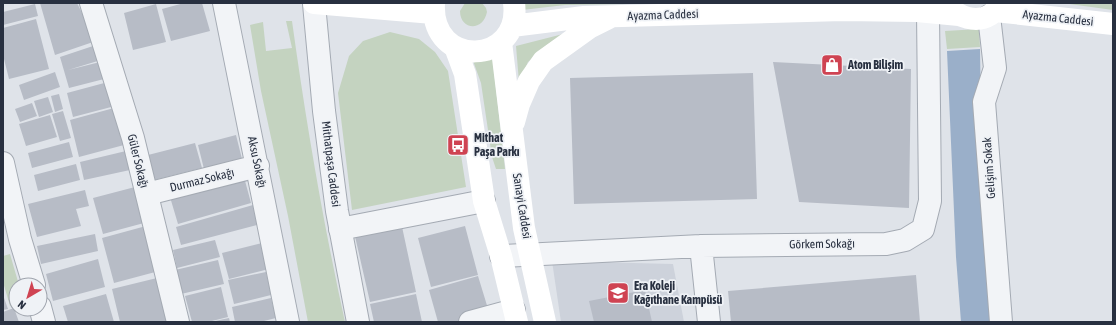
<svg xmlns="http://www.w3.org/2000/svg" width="1116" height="325" font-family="'Asap Condensed',sans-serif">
<rect width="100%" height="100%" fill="#dfe3e9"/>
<path fill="#cdd2db" d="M552,261L673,264L684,322H561Z"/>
<path fill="#c4d3c0" d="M465,3H482L486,8L487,12C483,32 460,30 460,11Z
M521,3H630V4L565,5L522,10Z
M1062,3H1108L1113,4V10Z
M286,21H292C306,122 323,222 345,322H308L288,216L261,91L250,25L263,22L266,51L292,48Z
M979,29L980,47L947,49L945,31Z
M390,32L419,39L435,52L448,71L466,187L352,210L338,93L349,56L363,41Z
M567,33L547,45L528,62L519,82L516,46Z
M492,53L505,169H496L492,157L481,83L472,58Z
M10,254L19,285H16V304L10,306L3,282V256Z"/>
<path fill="#9aafc9" d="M980,49L982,175L991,322H961L956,257L947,51Z"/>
<path fill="#b7bcc6" d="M40,3H77L96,41L55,55Z
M184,3H202L210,31L171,41L162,9Z
M35,4L38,16L3,25V12Z
M156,4L166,42L133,50L124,13Z
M36,19L49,69L9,79L3,55V28Z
M96,45L101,60L68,70L104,61L108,78L69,88L60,57Z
M773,62L911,69L909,208L799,202Z
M55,72L60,87L24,100L19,85Z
M753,73L757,199L574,204L570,78Z
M108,82L115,106L73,117L67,93Z
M59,94L63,109L55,112L51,96Z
M48,97L53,112L39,117L34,101Z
M32,103L37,116L20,122L15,109Z
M114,108L124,145L79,157L70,120Z
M63,111L71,138L60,141L52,114Z
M50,115L57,137L26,146L19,124Z
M236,135L242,159L204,169L198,145Z
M69,142L73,157L32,168L28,153Z
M195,143L202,168L154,180L148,155Z
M126,151L130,170L84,180L80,162Z
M76,164L80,180L38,191L34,175Z
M244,177L251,203L178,224L170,197Z
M135,187L144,223L103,234L93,198Z
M85,190L89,206L76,209L81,226L37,237L28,204Z
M253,205L257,225L181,245L176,227Z
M401,222L416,292L370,302L354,232Z
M146,226L159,271L114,283L102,238Z
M465,226L478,275L431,287L418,238Z
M95,234L98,251L41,264L37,246Z
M215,240L220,257L177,268L173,250Z
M262,243L269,269L229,279L222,253Z
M98,259L105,287L53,301L46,274Z
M218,260L224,284L181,294L175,270Z
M266,272L271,295L234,304L228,280Z
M916,275L920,322H731L728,291Z
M478,276L489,312L454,322H438L429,290Z
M157,278L169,322H120L112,289Z
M221,287L228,317L208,322H192L185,296Z
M645,290L652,322H594L589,301Z
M106,294L114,322H68L63,306Z
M416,294L422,322H374L370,304Z
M3,295L8,309L3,310Z
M271,298L276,318L260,322H235L232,307Z
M14,308L19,322H3V312Z
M229,318L230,322H215V321Z"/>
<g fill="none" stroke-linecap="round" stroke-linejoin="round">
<g stroke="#a4aab3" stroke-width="24">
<path id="minor" d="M91,3L133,138L178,322
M224,3L288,322
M989,16L995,68L984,102L1001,322
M3,163L20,239L34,285
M147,194L258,166
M340,229L484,201
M701,246L709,322
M501,256L701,246L886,244L905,240L923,229L930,201L928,12
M40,307L44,322
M470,322L514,310"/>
</g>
<g stroke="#a4aab3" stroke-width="24">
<path id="tertiary" d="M314,4L324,111L337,211L358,322"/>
</g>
<use href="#minor" stroke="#f2f4f7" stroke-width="22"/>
<use href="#tertiary" stroke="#f2f4f7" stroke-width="22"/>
<path stroke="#fff" stroke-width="22" d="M314,3L433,13
M434,3C430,70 522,65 514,3
M949,5C957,18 977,23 990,15C995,12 998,7 1001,3
M995,11L1113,24
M512,26L584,17L843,10L917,11L959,15
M501,42L524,228L545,322
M455,47L465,74L484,201L501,256L517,322
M514,122L519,104L529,81L543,61L589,28L609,18"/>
</g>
<defs>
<g id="shop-square" transform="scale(1.15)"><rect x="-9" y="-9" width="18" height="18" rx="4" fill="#cf4352" stroke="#eff2f6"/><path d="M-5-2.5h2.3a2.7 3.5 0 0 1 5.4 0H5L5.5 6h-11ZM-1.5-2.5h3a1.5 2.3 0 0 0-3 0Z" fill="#fff"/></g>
<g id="bus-square" transform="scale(1.15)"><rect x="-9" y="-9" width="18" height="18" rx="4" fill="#cf4352" stroke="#eff2f6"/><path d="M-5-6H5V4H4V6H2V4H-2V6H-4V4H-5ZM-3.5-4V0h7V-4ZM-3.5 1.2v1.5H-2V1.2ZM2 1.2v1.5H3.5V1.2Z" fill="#fff"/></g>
<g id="school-square" transform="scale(1.15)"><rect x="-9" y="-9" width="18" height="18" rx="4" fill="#cf4352" stroke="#eff2f6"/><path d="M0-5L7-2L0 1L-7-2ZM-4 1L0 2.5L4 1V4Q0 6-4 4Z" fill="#fff"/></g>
</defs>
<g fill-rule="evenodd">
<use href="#shop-square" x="832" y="65"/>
<use href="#bus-square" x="458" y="145"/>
<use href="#school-square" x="618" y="293"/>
</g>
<g text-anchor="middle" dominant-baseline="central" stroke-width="3.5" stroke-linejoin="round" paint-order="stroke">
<g font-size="12" fill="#283040" stroke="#eff2f6">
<text transform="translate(663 15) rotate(-2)">Ayazma Caddesi</text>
<text transform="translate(1058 18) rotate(6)">Ayazma Caddesi</text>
<text transform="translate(138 161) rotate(76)">Güler Sokağı</text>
<text transform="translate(257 162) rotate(78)">Aksu Sokağı</text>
<text transform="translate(331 164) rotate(83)">Mithatpaşa Caddesi</text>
<text transform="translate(989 168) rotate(-94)">Gelişim Sokak</text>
<text transform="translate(202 180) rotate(-14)">Durmaz Sokağı</text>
<text transform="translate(522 206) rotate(81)">Sanayi Caddesi</text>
<text transform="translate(822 244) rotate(-1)">Görkem Sokağı</text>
</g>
<g font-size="12" font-weight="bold" fill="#283040" stroke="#eff2f6" text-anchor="start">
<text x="848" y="65">Atom Bilişim</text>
<text x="474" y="138">Mithat<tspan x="474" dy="14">Paşa Parkı</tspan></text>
<text x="634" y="286">Era Koleji<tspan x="634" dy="14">Kağıthane Kampüsü</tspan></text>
</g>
</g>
<rect width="1116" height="325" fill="none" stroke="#283040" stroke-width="8"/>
<g transform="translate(28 297) rotate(218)"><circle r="19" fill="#eff2f6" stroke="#9fa4ad"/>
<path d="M0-3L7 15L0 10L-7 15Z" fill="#cf4352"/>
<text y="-6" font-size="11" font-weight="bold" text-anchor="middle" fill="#283040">N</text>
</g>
</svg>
